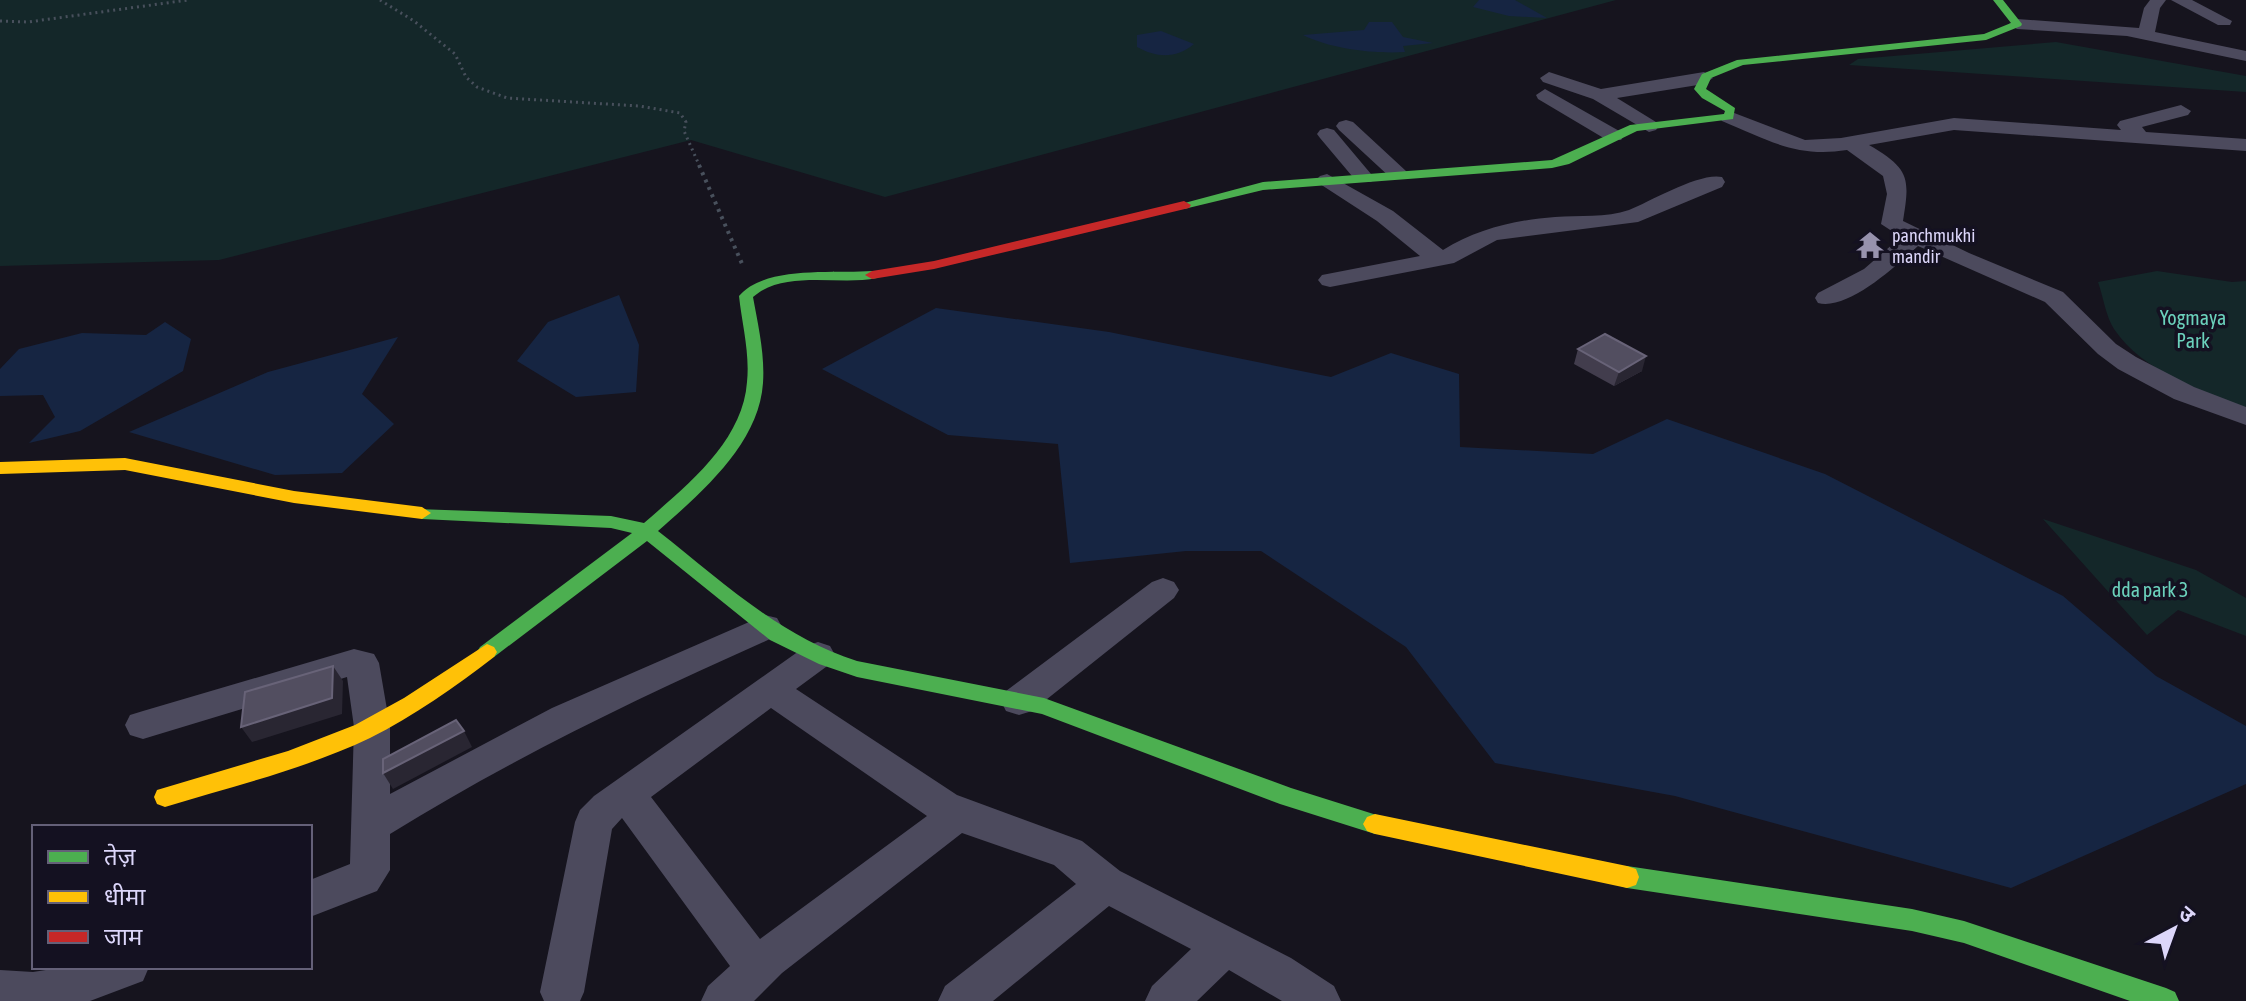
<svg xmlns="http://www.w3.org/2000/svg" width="2246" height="1001" font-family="'Asap Condensed','Noto Sans Devanagari',sans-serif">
<rect width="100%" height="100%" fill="#16141e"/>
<path fill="#142729" d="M0,0H1616L885,197L691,140L219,260L0,266Z
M2056,42L2246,76V92L1849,65L1858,59Z
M2157,271L2232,282L2246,281V408C2201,391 2142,371 2114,329C2106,317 2103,296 2098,282Z
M2043,519L2196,570L2246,598V636L2178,610L2147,635Z"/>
<path fill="#162542" d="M1479,0H1515L1547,18L1509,16L1473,7Z
M1369,22H1392L1403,37L1433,43L1403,46L1405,52C1374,54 1331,49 1303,35L1364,30Z
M1161,31L1194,44C1176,59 1157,58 1137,47V35Z
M619,295L639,345L636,392L576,397L517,361L548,322Z
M936,308L1109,332L1331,377L1391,353L1459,374L1460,447L1593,454L1667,419L1825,474L2063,596L2156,676L2246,726V784L2011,888L1675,796L1495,763L1406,647L1261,551H1186L1070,563L1058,444L948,435L822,369Z
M165,322L191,339L183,371L80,431L29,443L55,417L43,395L0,396V369L19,349L82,333L146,335Z
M398,337L362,394L394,424L342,473L275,475L129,432L268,372Z"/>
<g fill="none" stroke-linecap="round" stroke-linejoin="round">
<path stroke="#48505c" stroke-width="3" stroke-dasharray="2 4" stroke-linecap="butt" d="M380,0L414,21L455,54L466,77L477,87L507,98L639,106L680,113L686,122L684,131L700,167
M0,21L28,22L188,0"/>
<path stroke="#48505c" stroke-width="4" stroke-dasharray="3 5" stroke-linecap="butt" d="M699,165L743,266"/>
<path fill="#4c4a5d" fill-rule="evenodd" d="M2150,0H2166L2160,8L2155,32L2246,51V61L2127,36L2017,29L2009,24L2017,19L2139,28L2144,8Z
M2171,0H2192L2232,21L2230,25H2218Z
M1549,72L1601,89L1704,72L1713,78L1704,84L1617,98L1656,122L1659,126L1656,130L1649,132L1593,99L1543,82L1540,78Z
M1545,89L1621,132L1624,136L1621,140H1607L1538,99L1536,95Z
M2181,105L2191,111L2188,115L2142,127L2146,132L2246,139V151L1954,130L1869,145C1910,169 1910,178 1903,221L1969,253L2063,292L2116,344L2136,357L2194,387L2246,407V425L2174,399L2118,369L2098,354L2045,302L1918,246C1897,265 1848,311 1818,303L1815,298L1818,293L1864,269L1901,237L1881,224L1887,194L1883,176L1847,150C1796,158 1768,140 1722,121L1719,117L1729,111L1805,140L1841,138L1954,118L2121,130L2117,125L2120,121Z
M1346,120L1353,122L1406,171L1410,175L1406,179H1392L1339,130L1336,126L1339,122Z
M1327,128L1334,130L1371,174L1375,178L1371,182H1357L1320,138L1317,134L1320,130Z
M1327,174L1393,211L1443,250C1477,229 1515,220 1555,217C1579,215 1606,218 1629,210C1651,201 1700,172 1722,177L1725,182L1722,187L1638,222L1497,240L1454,263L1330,287L1322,285L1318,280L1322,275L1420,256L1377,221L1320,184L1316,180L1320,176Z
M1163,578L1174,582L1179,590L1174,598L1032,711L1019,715L1006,711L1001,701L1006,691L1152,582Z
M765,615L777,618L782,627L777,636C644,695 514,757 390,834V870L377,891L310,917V880L350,864L354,727L347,677L143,739L130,735L125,725L130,715L143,711L354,649L374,654L379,663L390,727V794L552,708Z
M818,642L830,646L835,655L830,664L796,689L957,795L1082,841L1120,871L1291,958L1334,986L1341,1001H1282L1229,970L1197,1001H1145L1152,986L1191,949L1109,906L993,1001H938L945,986L1076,884L1054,865L962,833L782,973L754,1001H701L708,986L730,966L622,818L612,829L584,992L580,1001H544L540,992L575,822L580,810L594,796L806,646ZM771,708L927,816L760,939L651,797Z
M65,967H149L143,981L90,1001H0V970L33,972Z"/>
<path fill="#4caf50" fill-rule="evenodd" d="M1993,0H2003L2022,24L2021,26L1986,40L1743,65L1711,78L1706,89L1735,108L1733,119L1637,131L1569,164L1552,168L1263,190L1184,209L1177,205L1263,182L1552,160L1630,125L1724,114L1725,111L1702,98L1694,89L1702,74L1737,60L1984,34L2011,23Z
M872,271L879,275L877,278C839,286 785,269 753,297C758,325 765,354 763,383C759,444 701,493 658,531C722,581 779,636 857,661L1044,698L1291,788L1383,817L1387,824L1383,831L1375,834L1280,804L1042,714L857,677L819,664L770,640L647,541L494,657H480L477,652L480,647L632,533L611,528L422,519L413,513L416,509L611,516L644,523C685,487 743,442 747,382C750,353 742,324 739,296C765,265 834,274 872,271Z
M1627,866L1912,909L1964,921L2166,988L2175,992L2179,1001H2130L1964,943L1912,931L1627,888L1618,885L1615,877L1618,869Z"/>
<path fill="#ffc107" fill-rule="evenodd" d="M125,458L294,491L422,507L431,513L422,519L294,503L125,470L0,474V462Z
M487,644L494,647L497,652L494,657C455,687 414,716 370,738C305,769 234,786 165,807L157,804L154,797L157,790L288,751L355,725L404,698Z
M1375,814L1627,866L1636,869L1639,877L1636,885L1627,888L1375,834L1367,831L1363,824L1367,817Z"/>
<path fill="#c62828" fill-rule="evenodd" d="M1184,201L1191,205L1189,208L934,269L872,279L865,275L872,271L934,261Z"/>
</g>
<path fill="#423d4d" d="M1578,349L1642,371L1614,386L1574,364Z"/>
<path fill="#292632" d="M1646,356L1642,371L1614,386L1619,372Z
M333,666L343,681L342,714L252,742L241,727Z
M464,731L472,747L393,789L383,773Z"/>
<path fill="#524e60" stroke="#686378" stroke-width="2" d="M1605,334L1646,356L1619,372L1578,349Z
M333,666L332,698L241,727L245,692Z
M456,720L464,731L383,773V759Z"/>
<defs>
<g id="temple-bare" transform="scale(2.16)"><path d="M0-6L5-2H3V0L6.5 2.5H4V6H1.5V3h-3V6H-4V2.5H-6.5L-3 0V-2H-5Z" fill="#9792ad" stroke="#141121" stroke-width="2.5" paint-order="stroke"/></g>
</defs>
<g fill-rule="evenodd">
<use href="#temple-bare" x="1870" y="245"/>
</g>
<g text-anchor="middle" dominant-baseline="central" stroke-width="7" stroke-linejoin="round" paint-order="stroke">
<g font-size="18" fill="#dcd6fa" stroke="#141121" text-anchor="start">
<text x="1892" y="235">panchmukhi<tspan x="1892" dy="21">mandir</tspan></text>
</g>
<g font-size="20" fill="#6bd1bc" stroke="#141121">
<text x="2193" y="317">Yogmaya<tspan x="2193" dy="23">Park</tspan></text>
<text x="2150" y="589">dda park 3</text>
</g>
</g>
<rect x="32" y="825" width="280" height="144" fill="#141121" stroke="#646078" stroke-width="2"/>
<rect x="48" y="851" width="40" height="12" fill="#4caf50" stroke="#646078" stroke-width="2"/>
<text x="104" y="865" font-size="24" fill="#dcd6fa">तेज़</text>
<rect x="48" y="891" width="40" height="12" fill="#ffc107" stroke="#646078" stroke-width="2"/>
<text x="104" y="905" font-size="24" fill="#dcd6fa">धीमा</text>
<rect x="48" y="931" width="40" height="12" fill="#c62828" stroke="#646078" stroke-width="2"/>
<text x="104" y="945" font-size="24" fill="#dcd6fa">जाम</text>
<g transform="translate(2174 929) rotate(41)" stroke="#141121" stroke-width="6" paint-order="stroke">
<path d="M0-6L14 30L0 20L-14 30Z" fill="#dcd6fa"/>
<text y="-12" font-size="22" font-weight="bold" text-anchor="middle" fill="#dcd6fa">उ</text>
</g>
</svg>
